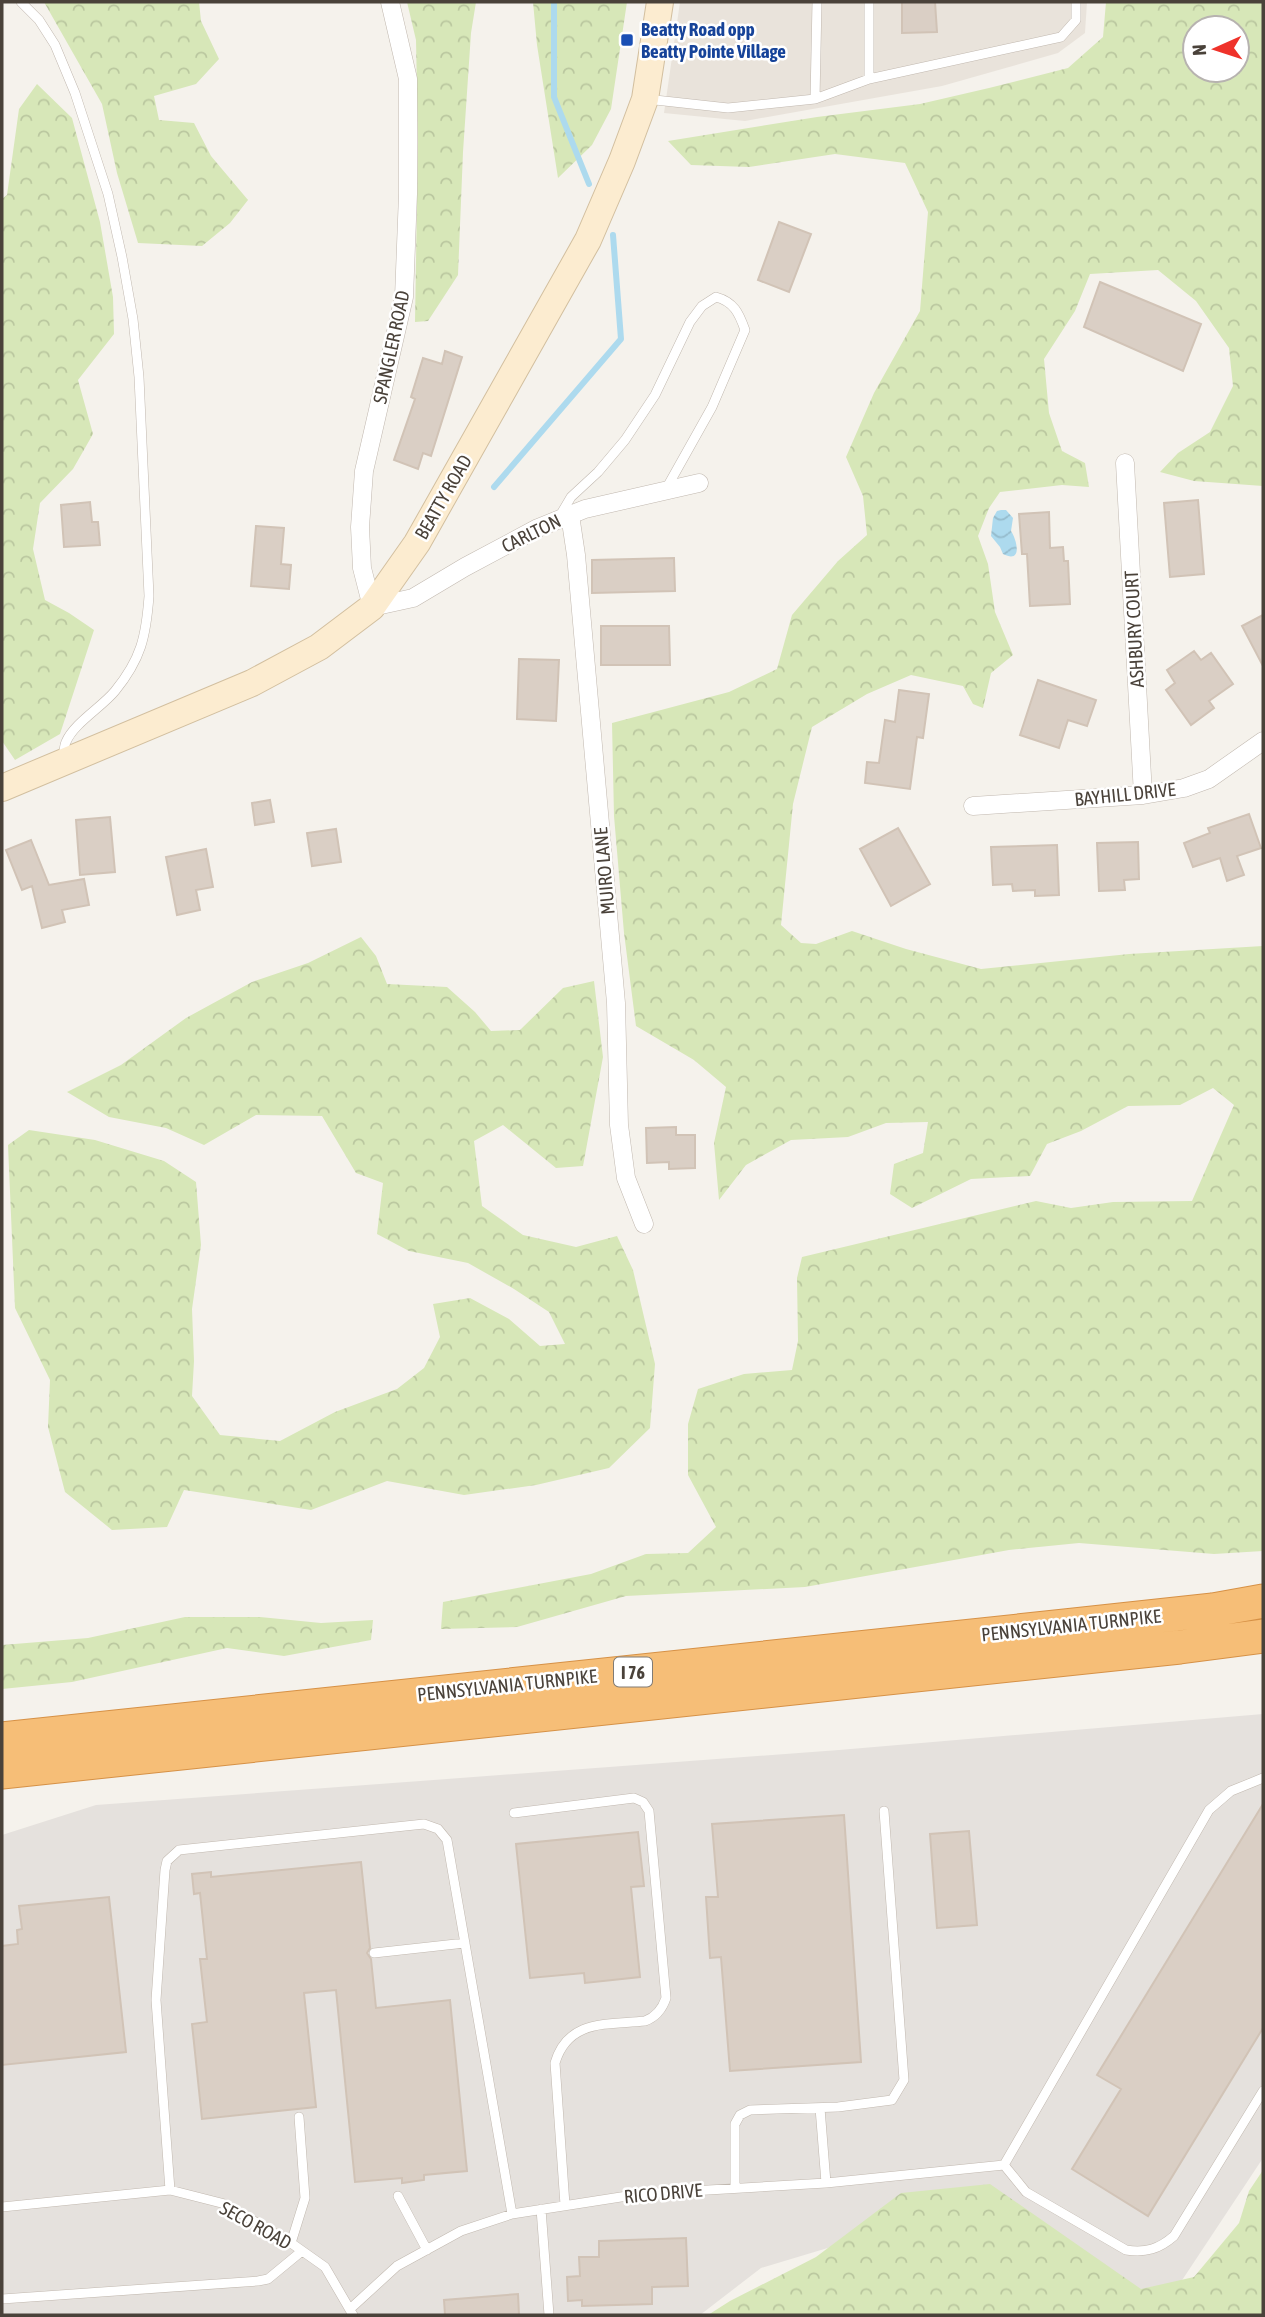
<svg xmlns="http://www.w3.org/2000/svg" width="1265" height="2317" font-family="'Asap Condensed',sans-serif">
<defs>
<pattern id="forest-crowns" width="20" height="18" patternUnits="userSpaceOnUse" patternTransform="scale(1.75)"><rect width="20" height="18" fill="#d7e7b8"/><path d="M2 6a3 3 0 1 1 6 0M12 15a3 3 0 1 1 6 0" fill="none" stroke="#bac79f"/></pattern>
<pattern id="water-waves" width="16" height="10" patternUnits="userSpaceOnUse" patternTransform="scale(1.75)"><rect width="16" height="10" fill="#addaee"/><path d="M0 5q4-4 8 0t8 0" fill="none" stroke="#96bccd"/></pattern>
</defs>
<rect width="100%" height="100%" fill="#f5f2ec"/>
<path fill="#e9e3db" d="M680,2H1087L1085,33L1058,53L942,86L745,121L664,113Z"/>
<path fill="#e5e1dd" d="M1263,1714V2158L1159,2315L964,2207L761,2268L700,2315H2V1835L96,1805L839,1750Z"/>
<path fill="url(#forest-crowns)" fill-rule="evenodd" d="M44,2H199L201,21L219,59L196,84L154,96L159,120L194,123L211,156L248,200L230,223L202,246L138,243L117,173L102,104Z
M407,2H476L471,33L463,152L458,275L428,321L415,322L418,142L416,40Z
M533,2H627L611,109L592,145L558,178L537,45Z
M1106,2H1263V486L1194,481L1160,472L1178,453L1210,432L1233,386L1229,348L1196,301L1158,270L1090,274L1075,311L1044,359L1049,413L1062,451L1085,463L1089,487L1062,485L1000,492L989,508L978,536L988,564L995,612L1013,655L991,673L983,708L973,704L963,686L911,675L867,694L812,727L793,804L781,925L801,943L816,944L852,931L906,949L981,969L1129,954L1263,946V1551L1214,1554L1079,1543L1009,1550L805,1587L626,1596L517,1627L441,1629L443,1602L591,1574L646,1554L688,1553L716,1527L688,1475V1424L698,1389L744,1374L792,1370L798,1341L797,1278L802,1257L1036,1201L1071,1208L1113,1202L1192,1201L1234,1105L1213,1088L1180,1105L1128,1106L1081,1131L1047,1144L1030,1176L971,1179L912,1208L890,1194L894,1164L923,1153L928,1122L886,1123L848,1137L791,1140L746,1165L719,1200L714,1143L726,1087L694,1060L636,1026L624,933L614,816L612,723L729,692L777,669L792,615L838,561L867,535L863,496L846,457L874,393L920,311L928,212L905,163L835,154L749,167L691,165L668,141L817,117L920,104L989,88L1068,68L1103,37ZM1237,28V70H1195V28Z
M37,84L72,118L100,222L113,297L114,334L78,380L93,434L73,469L40,503L33,549L45,600L69,613L94,630L60,734L15,760L2,741V199L7,195L19,109Z
M361,937L376,956L387,984L447,987L475,1012L491,1031L520,1030L563,988L594,981L603,1057L583,1166L556,1168L503,1125L474,1141L482,1206L523,1235L576,1247L617,1236L633,1270L655,1364L650,1428L609,1468L536,1485L464,1495L387,1481L311,1510L184,1490L167,1527L112,1530L65,1492L48,1427L50,1380L15,1308L8,1145L29,1130L95,1140L164,1161L196,1182L201,1245L192,1309L194,1361L192,1396L220,1435L280,1441L335,1412L397,1389L424,1368L440,1337L433,1304L470,1298L509,1319L540,1346L565,1344L549,1312L514,1289L468,1263L409,1251L377,1234L383,1183L356,1173L322,1116L256,1115L204,1145L166,1128L109,1117L67,1092L121,1065L186,1018L252,982L308,963Z
M185,1617H260L321,1623L373,1620L371,1640L284,1656L227,1648L72,1682L2,1689V1645L88,1638Z
M1263,2170V2315H708L730,2301L816,2257L901,2193L990,2184L1141,2289L1194,2277L1239,2223L1249,2191Z"/>
<path fill="url(#water-waves)" d="M1001,510H1006L1013,518L1011,531C1017,540 1023,564 1003,554L1000,547L991,536L993,518L997,511Z"/>
<g fill="none" stroke-linecap="round" stroke-linejoin="round">
<path stroke="#addaee" stroke-width="6" d="M554,2V97L589,184
M494,487L621,339L613,235"/>
</g>
<path fill="#dacfc5" stroke="#d1c3b6" stroke-width="2" d="M902,2H935L937,32L902,33Z
M779,222L811,234L789,292L758,280Z
M1100,282L1201,324L1183,371L1084,327Z
M445,351L462,357L431,456L423,453L418,469L394,460L415,399L411,397L423,358L442,364Z
M1198,500L1204,574L1170,577L1164,503Z
M90,502L92,522H98L100,545L64,547L61,505Z
M1049,512L1050,548L1063,547L1064,561H1068L1070,604L1030,606L1027,554H1022L1019,514Z
M256,526L284,528L281,564L291,565L289,589L251,586Z
M674,558L675,591L592,593V560Z
M1263,615V666L1242,626Z
M601,626H669L670,665H601Z
M1194,651L1201,660L1211,653L1233,684L1209,701L1214,708L1191,725L1166,690L1175,683L1167,670Z
M519,659L559,660L556,721L517,719Z
M1038,680L1096,700L1087,726L1068,720L1059,748L1020,735Z
M899,690L929,694L923,738L917,737L910,789L865,783L867,762L879,763L885,720L895,722Z
M270,800L274,822L255,825L252,803Z
M1249,814L1261,848L1237,856L1244,875L1227,881L1220,858L1193,867L1184,843L1210,833L1208,828Z
M110,817L115,872L80,875L76,820Z
M898,828L930,884L891,906L860,849Z
M336,829L341,862L312,866L307,833Z
M31,840L49,885L84,879L89,905L62,910L65,922L42,928L32,886L22,890L6,850Z
M1138,842L1139,879L1124,880L1125,890L1099,891L1097,843Z
M1057,845L1059,895L1035,896V890L1013,891L1012,884L993,885L991,847Z
M206,849L213,887L196,890L200,910L177,915L166,857Z
M676,1127V1135H695V1168L669,1169V1162L647,1163L646,1128Z
M1263,1804V2028L1148,2216L1072,2169L1121,2089L1097,2075Z
M844,1815L861,2062L730,2071L721,1957L710,1958L706,1897H718L712,1824Z
M969,1831L977,1925L937,1928L930,1834Z
M638,1832L644,1886L631,1887L640,1977L585,1983L584,1973L530,1978L516,1844Z
M361,1862L370,1948L367,1953L371,1959L376,2008L450,2000L467,2171L424,2175V2180L402,2183V2178L355,2182L336,1990L304,1993L316,2107L202,2119L192,2024L207,2022L200,1959H207L200,1893L194,1894L192,1874L211,1872V1877Z
M109,1897L126,2052L2,2065V1946L18,1944L17,1930L22,1929L19,1906Z
M686,2238L688,2286L652,2287V2304L582,2306V2300L568,2301L567,2277L580,2276L579,2257H599V2241Z
M518,2294L519,2315H445L444,2300Z"/>
<g fill="none" stroke-linecap="round" stroke-linejoin="round">
<g stroke="#c1b8af" stroke-width="10">
<path id="lane" d="M21,2L39,20L55,45L75,93L108,194L122,257L133,319L139,377L149,596C146,637 141,659 115,691C102,707 74,723 66,742C64,746 64,753 63,758
M869,2V79
M646,99L728,108L815,99L869,79L1061,37L1076,20V2
M815,99L817,2
M558,519L571,497L598,472L625,440L655,395L690,322L702,306L716,297C734,302 739,313 745,330L712,407L666,489
M514,1813L634,1798L643,1802L649,1811L666,1998C662,2010 656,2017 645,2021C607,2025 568,2019 555,2063L565,2205
M374,1953L465,1943
M820,2108L826,2183
M1004,2165L1209,1810L1231,1791L1263,1778
M1004,2165L1026,2192L1126,2250C1146,2253 1159,2249 1174,2236L1263,2091
M735,2188V2124L740,2115L750,2110L838,2107L892,2100L904,2080L884,1811
M170,2190L156,2000L165,1870L167,1861L179,1850L424,1824L438,1829L447,1840L512,2214
M398,2196L427,2250
M2,2207L170,2190L225,2204L291,2243L325,2267L353,2315
M541,2209L549,2315
M291,2243L305,2198L299,2117
M2,2299L258,2281L268,2279L302,2251
M350,2309L397,2266L461,2231L512,2214L640,2194L826,2183L1004,2165"/>
</g>
<g stroke="#c1b8af" stroke-width="19">
<path id="street" d="M390,2L408,79V194L404,297L364,471L360,527L362,568L372,607L413,598L465,567L538,528L585,509L699,483
M1125,463L1143,795
M570,515L576,555L616,1003L619,1125L626,1178L644,1224
M973,806L1143,795L1184,788L1209,779L1263,741"/>
</g>
<g stroke="#d2bf9f" stroke-width="28">
<path id="secondary" d="M2,788L252,683L319,647L372,607L417,543L588,240L622,161L645,99L660,2"/>
</g>
<g stroke="#d69146" stroke-width="35">
<path id="highway" d="M2,1739L1065,1626L1213,1610L1263,1601
M2,1772L1180,1647L1263,1636"/>
</g>
<use href="#lane" stroke="#fff" stroke-width="9"/>
<use href="#street" stroke="#fff" stroke-width="18"/>
<use href="#secondary" stroke="#fcecd0" stroke-width="26"/>
<use href="#highway" stroke="#f6be77" stroke-width="33"/>
</g>
<rect fill="#1a4fb4" stroke="#fff" stroke-width="2.5" x="620" y="33" width="14" height="14" rx="3.5"/>
<g text-anchor="middle" dominant-baseline="central" stroke-width="5" stroke-linejoin="round" paint-order="stroke">
<rect fill="#fff" stroke="#807b75" stroke-width="2" x="614" y="1657.5" width="38" height="29" rx="5"/>
<g font-size="18" font-weight="bold" fill="#4a423a">
<text x="633" y="1672">I 76</text>
</g>
<g font-size="19" font-weight="bold" fill="#164399" stroke="#fff" text-anchor="start">
<text x="641" y="29">Beatty Road opp<tspan x="641" dy="22">Beatty Pointe Village</tspan></text>
</g>
<g font-size="19" fill="#4a423a" stroke="#fff">
<text transform="translate(391 347) rotate(-78)">SPANGLER ROAD</text>
<text transform="translate(443 497) rotate(-60)">BEATTY ROAD</text>
<text transform="translate(531 533) rotate(-26)">CARLTON</text>
<text transform="translate(1134 629) rotate(-93)">ASHBURY COURT</text>
<text transform="translate(1125 794) rotate(-6)">BAYHILL DRIVE</text>
<text transform="translate(604 871) rotate(-95)">MUIRO LANE</text>
<text transform="translate(1071 1625) rotate(-6)">PENNSYLVANIA TURNPIKE</text>
<text transform="translate(507 1685) rotate(-6)">PENNSYLVANIA TURNPIKE</text>
<text transform="translate(663 2193) rotate(-5)">RICO DRIVE</text>
<text transform="translate(256 2225) rotate(29)">SECO ROAD</text>
</g>
</g>
<rect width="1265" height="2317" fill="none" stroke="#4a423a" stroke-width="7"/>
<g transform="translate(1216 49) rotate(267)"><circle r="33" fill="#ffffff" stroke="#b7b3b0" stroke-width="2"/>
<path d="M0-5L12 26L0 18L-12 26Z" fill="#ef322a"/>
<text y="-10" font-size="19" font-weight="bold" text-anchor="middle" fill="#4a423a">N</text>
</g>
</svg>
